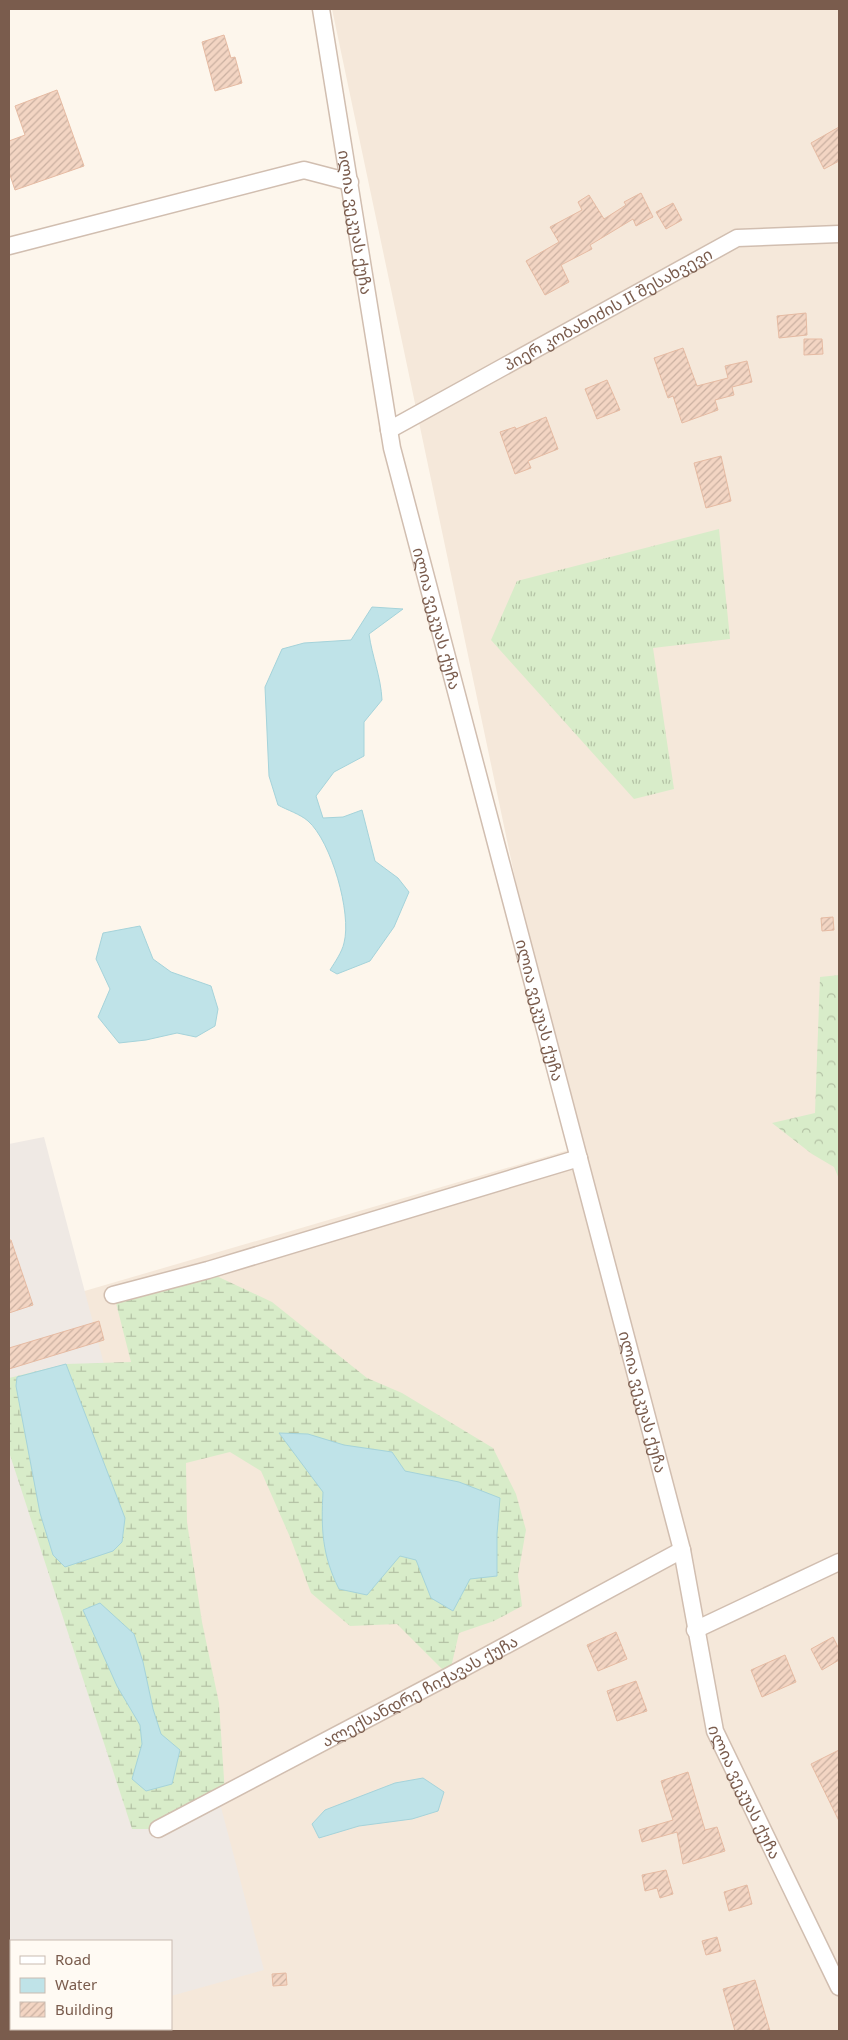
<svg xmlns="http://www.w3.org/2000/svg" width="848" height="2040" font-family="'Noto Sans','Noto Sans Georgian',sans-serif">
<defs>
<pattern id="grass-tufts" width="24" height="20" patternUnits="userSpaceOnUse" patternTransform="scale(1.25)"><rect width="24" height="20" fill="#d8ecc9"/><path d="M3 7l-1-3M5 7V3M7 7l1-3M15 17l-1-3M17 17v-4M19 17l1-3" fill="none" stroke="#b4c2a5"/></pattern>
<pattern id="forest-crowns" width="20" height="18" patternUnits="userSpaceOnUse" patternTransform="scale(1.25)"><rect width="20" height="18" fill="#d8ecc9"/><path d="M2 6a3 3 0 1 1 6 0M12 15a3 3 0 1 1 6 0" fill="none" stroke="#b4c2a5"/></pattern>
<pattern id="wetland-marsh" width="20" height="14" patternUnits="userSpaceOnUse" patternTransform="scale(1.25)"><rect width="20" height="14" fill="#d8ecc9"/><path d="M1 5h8M5 5V1M11 12h8M15 12V8" fill="none" stroke="#b4c2a5"/></pattern>
<pattern id="building-hatch" width="6" height="6" patternUnits="userSpaceOnUse" patternTransform="scale(1.25)"><rect width="6" height="6" fill="#f3d5c3"/><path d="M-1 1l2-2M0 6l6-6M5 7l2-2" fill="none" stroke="#cab0a1"/></pattern>
</defs>
<rect width="100%" height="100%" fill="#fdf6ec"/>
<path fill="#f5e8da" fill-rule="evenodd" d="M332,9H839V2031H9V1313L572,1149ZM11,1941H171V2029H11Z"/>
<path fill="#efe9e4" d="M44,1137L264,1970L171,1996V1941H11V2029H55L46,2031H9V1144Z"/>
<path fill="url(#grass-tufts)" d="M719,529L730,639L653,648L674,789L634,799L491,640L517,581Z"/>
<path fill="url(#forest-crowns)" d="M839,975V1179L834,1167L812,1154L772,1123L815,1113L820,977Z"/>
<path fill="url(#wetland-marsh)" d="M210,1273L272,1302L367,1378L402,1393L493,1448L516,1494L526,1530L518,1575L522,1606L494,1621L459,1633L449,1676L397,1624L350,1626L311,1593L290,1537L261,1471L230,1452L186,1463L187,1522L202,1622L219,1703L225,1794L158,1829H132L9,1452V1378L66,1364L131,1362L116,1303Z"/>
<path fill="#bfe3e8" stroke="#a5d3da" d="M372,607L403,609L369,634C372,656 381,677 382,700L364,722V756L334,772L316,796L323,818L343,817L362,810L375,861L398,878L409,892L394,927L370,961L337,974L330,970C335,962 342,952 344,943C352,913 331,841 308,821C300,814 287,810 278,805L269,776L265,687L282,649L304,643L351,640Z
M140,926L153,959L171,972L211,986L218,1009L215,1026L196,1037L177,1033L146,1040L119,1043L98,1017L110,989L96,959L103,933Z
M66,1364L125,1518L122,1542L113,1551L65,1567L53,1555L40,1513L16,1386L17,1377Z
M279,1433L308,1434L344,1445L392,1452L405,1471L459,1482L500,1498L497,1534V1576L470,1579L453,1611L431,1598L416,1560L400,1556L367,1595L339,1589C322,1555 321,1529 323,1492Z
M100,1603L134,1634L143,1662L153,1709L161,1734L180,1750L172,1784L146,1791L132,1779L142,1744L140,1725L117,1686L83,1610Z
M423,1778L444,1792L438,1811L412,1819L359,1826L319,1838L312,1824L325,1810L395,1783Z"/>
<path fill="url(#building-hatch)" stroke="#e6bba3" d="M224,35L231,58L235,57L242,83L215,91L202,42Z
M57,90L84,166L15,190L9,172V141L25,135L15,106Z
M839,127V161L824,169L811,143Z
M641,193L653,217L636,226L633,219L590,245L592,249L561,265L569,282L545,295L526,261L559,242L550,227L582,210L578,202L589,195L604,219L626,205L624,202Z
M673,203L682,220L666,229L656,212Z
M806,313L807,335L779,338L777,316Z
M804,339H822L823,354L804,355Z
M683,348L697,386L728,378L725,366L747,361L752,382L732,387L734,395L715,400L718,410L682,423L673,396L668,398L654,358Z
M607,380L620,410L597,419L585,389Z
M546,417L558,449L528,461L531,468L515,474L500,432L515,427L516,429Z
M721,456L731,501L706,508L694,463Z
M833,917L834,930L822,931L821,918Z
M9,1240H11L33,1305L9,1313Z
M99,1321L104,1340L9,1369V1348Z
M616,1632L627,1659L598,1671L587,1645Z
M833,1637L839,1649V1660L822,1670L811,1649Z
M785,1655L796,1682L762,1697L751,1670Z
M636,1681L647,1711L617,1721L607,1691Z
M839,1750V1821L811,1764Z
M688,1772L705,1830L717,1827L725,1851L683,1864L677,1832L642,1842L639,1830L673,1820L661,1781Z
M666,1870L673,1894L660,1898L657,1888L645,1891L642,1875Z
M747,1885L752,1904L729,1911L724,1892Z
M717,1937L721,1951L706,1955L702,1941Z
M286,1973L287,1985L273,1986L272,1974Z
M755,1980L770,2031H735L723,1989Z"/>
<g fill="none" stroke-linecap="round" stroke-linejoin="round">
<g stroke="#d1beb0" stroke-width="19">
<g id="minor">
<path id="s1" d="M321,9L392,448L682,1550L715,1731L839,1987"/>
<path d="M9,246L304,170L350,182"/>
<path id="s2" d="M389,430L737,238L839,234"/>
<path d="M113,1295L208,1270L579,1158"/>
<path d="M695,1630L839,1562"/>
<path id="s3" d="M158,1829L449,1676L682,1550"/>
</g>
</g>
<use href="#minor" stroke="#fff" stroke-width="16"/>
</g>
<g text-anchor="middle" dominant-baseline="central" stroke-width="4" stroke-linejoin="round" paint-order="stroke">
<g font-size="16" fill="#7a5c4d" stroke="#fffaf3">
<text stroke="none"><textPath href="#s1" startOffset="216">ილია ვეკუას ქუჩა</textPath></text>
<text stroke="none"><textPath href="#s2" startOffset="250">პიერ კობახიძის II შესახვევი</textPath></text>
<text stroke="none"><textPath href="#s1" startOffset="621">ილია ვეკუას ქუჩა</textPath></text>
<text stroke="none"><textPath href="#s1" startOffset="1026">ილია ვეკუას ქუჩა</textPath></text>
<text stroke="none"><textPath href="#s1" startOffset="1431">ილია ვეკუას ქუჩა</textPath></text>
<text stroke="none"><textPath href="#s3" startOffset="296">ალექსანდრე ჩიქავას ქუჩა</textPath></text>
<text stroke="none"><textPath href="#s1" startOffset="1836">ილია ვეკუას ქუჩა</textPath></text>
</g>
</g>
<rect width="848" height="2040" fill="none" stroke="#7a5c4d" stroke-width="20"/>
<rect x="10" y="1940" width="162" height="90" fill="#fffaf3" stroke="#cabbb1"/>
<rect x="20" y="1956" width="25" height="8" fill="#ffffff" stroke="#cabbb1"/>
<text x="55" y="1965" font-size="15" fill="#7a5c4d">Road</text>
<rect x="20" y="1978" width="25" height="15" fill="#bfe3e8" stroke="#cabbb1"/>
<text x="55" y="1990" font-size="15" fill="#7a5c4d">Water</text>
<rect x="20" y="2002" width="25" height="15" fill="url(#building-hatch)" stroke="#cabbb1"/>
<text x="55" y="2015" font-size="15" fill="#7a5c4d">Building</text>
</svg>
